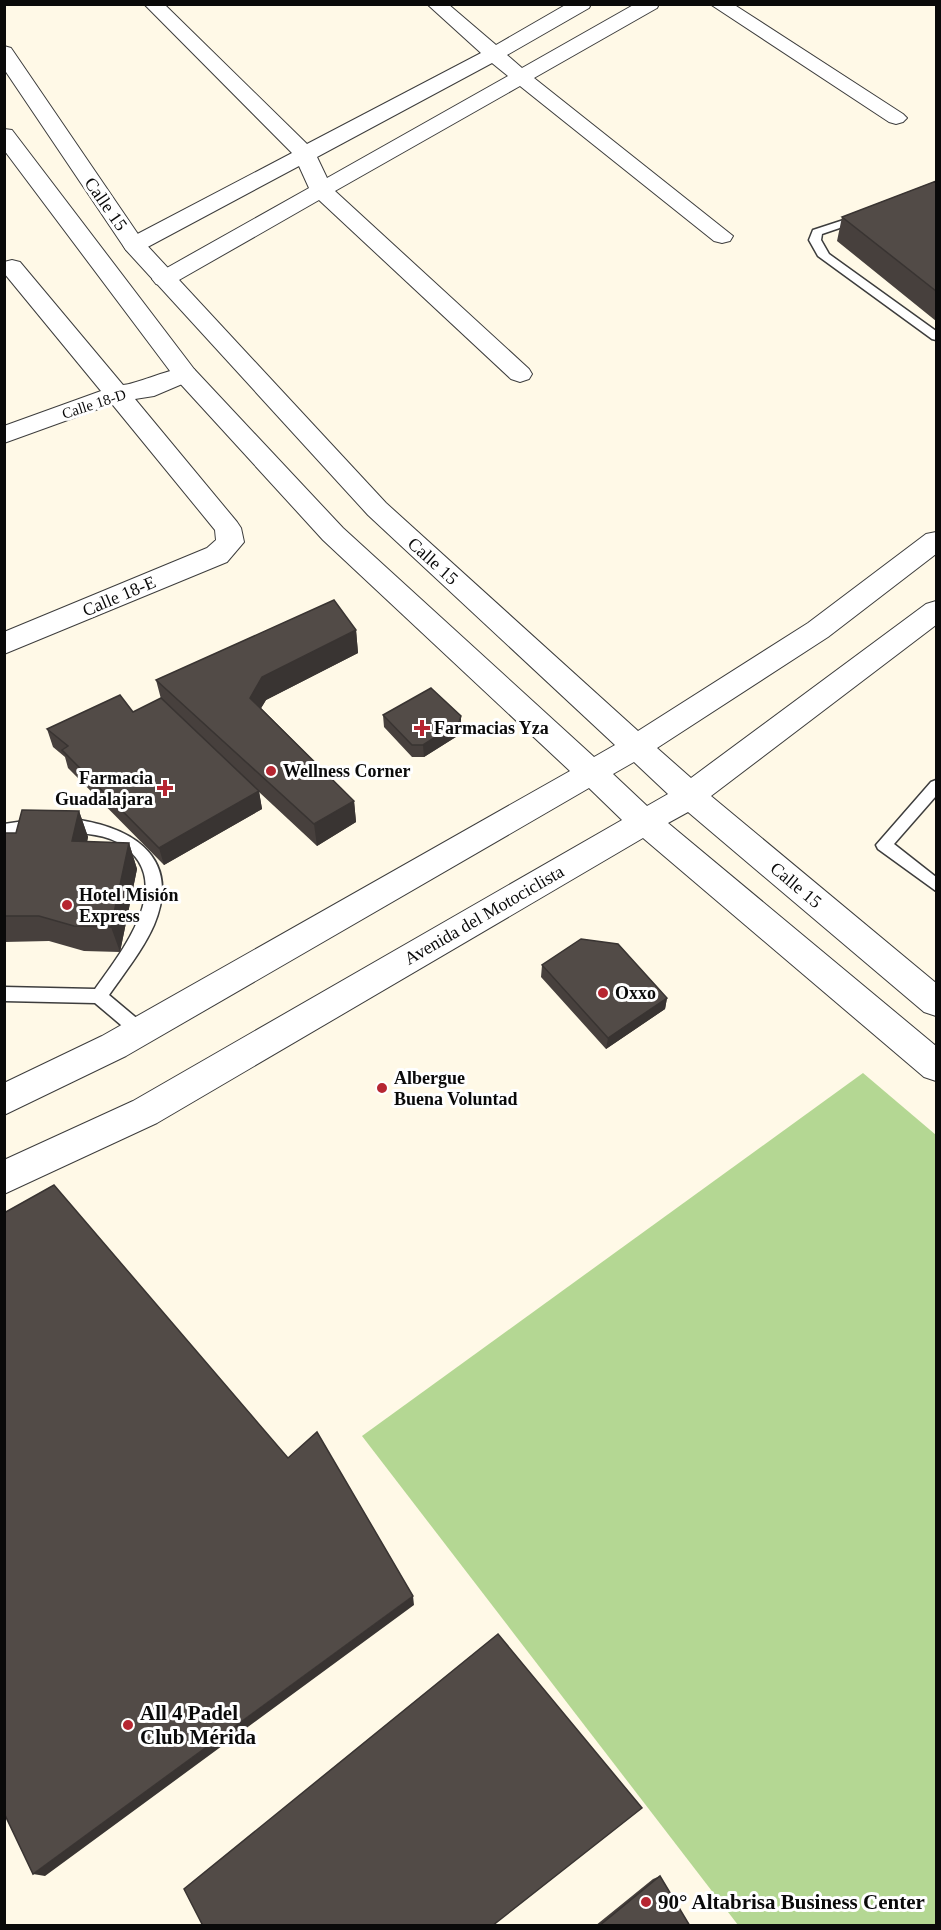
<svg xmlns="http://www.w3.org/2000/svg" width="941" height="1930" font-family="'Times New Roman',serif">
<rect width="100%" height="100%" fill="#fff9e7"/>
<path fill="#b4d793" d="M863,1073L936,1135V1925H738L362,1436Z"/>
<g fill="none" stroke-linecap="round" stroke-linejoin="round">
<g stroke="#3d3d3d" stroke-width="3">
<path id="service" d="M862,214L868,217L866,219L822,234L821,240L829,254L936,331V340L932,339L818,256L809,240L813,230Z
M936,780V796L894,844L936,877V891L878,849L876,845L931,782Z
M64,818C125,824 184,852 154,925C143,950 125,972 109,995L146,1026L148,1031L146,1036L140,1038L134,1036L95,1003L4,1001V987L95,989C122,951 181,878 117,842C98,832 78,835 59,828L56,824L59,820Z
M38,819L43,821L46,825L43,829L4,836V824Z"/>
</g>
<g stroke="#3d3d3d" stroke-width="2">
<path id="minor" d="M144,4H164L307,144L481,53L427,4H448L496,45L567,4H591L589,8L507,55L522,68L635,4H659L657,8L534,78L733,236L730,241L722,243L714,241L520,86L335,191L529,369L532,374L529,379L520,382L511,379L319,200L172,284L164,286L156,284L152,279L156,274L309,188L299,166L142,250L134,252L126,250L123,245L126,240L292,153ZM492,63L508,76L327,178L317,157Z
M710,4H733L903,114L907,118L903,122L896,124L889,122Z
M12,260L20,262L123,385C145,382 176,364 194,369L197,374L194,379L154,396L135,399L237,522L241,528L244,542L227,562L4,654V632L207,548L216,540L215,530L112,404L4,443V426L101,391L4,273V262Z"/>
</g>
<g stroke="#3d3d3d" stroke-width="2">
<path id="tertiary" d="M4,46L11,48L142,240L386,503L638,731L808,623L926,534L936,532V554L828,637L657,748L691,778L926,604L936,601V625L711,796L936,983V1016L924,1012L688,812L668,823L936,1046V1081L924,1077L643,838L157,1123L4,1194V1160L133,1101L622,820L589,788L126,1056L4,1115V1083L102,1036L570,771L323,540L176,379L4,150V129L12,130L194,369L343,528L594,757L615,745L368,515L126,250L4,69ZM634,762L668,794L647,806L613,774Z"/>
</g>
<use href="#service" fill="#fff" fill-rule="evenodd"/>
<use href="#minor" fill="#fff" fill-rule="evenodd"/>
<use href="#tertiary" fill="#fff" fill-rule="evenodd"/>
</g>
<path fill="#47403d" d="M936,181V321L837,241L842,217Z
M356,630L358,653L266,700L261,708L354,801L356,822L317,846L259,792L262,809L164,865L68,768L65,757L53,747L47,729L133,712L161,699L156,680Z
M383,715L461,729L459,735L424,757H412L384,727Z
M79,811L88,837L87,842L129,843L137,869L120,952L84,951L49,941L4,942V833H16Z
M542,965L667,998L665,1009L606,1049L541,977Z
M660,1876L690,1926H595L653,1879Z"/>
<path fill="#393432" d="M356,630L358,653L266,700L254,720L250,698L262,677Z
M461,716V729L459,735L424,757L423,745Z
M259,791L262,809L164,865L159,848Z
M354,801L356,822L317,846L314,824Z
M79,811L88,837L81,868L72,841Z
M129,843L137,869L120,952L111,927Z
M667,998L665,1009L606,1049L608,1038Z
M413,1596L414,1605L45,1876L33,1874Z"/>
<path fill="#524b47" stroke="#393432" stroke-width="1.5" d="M936,181V291L842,217Z
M334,600L356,630L262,677L250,698L354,801L314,824L156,680Z
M431,688L461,716L459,722L423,745H412L383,715Z
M120,695L133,712L161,698L259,791L159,848L62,750L68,746L47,729Z
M22,810L79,811L72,841L129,843L111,927L74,926L39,916H4V833H16Z
M581,939L618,944L667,998L608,1038L542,965Z
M54,1185L288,1458L317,1432L413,1596L33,1874L4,1813V1213Z
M498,1634L642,1808L492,1926H203L184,1889Z
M660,1876L690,1926H599Z"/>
<g fill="#b62631" stroke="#fff" stroke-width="2">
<path d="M419 719h6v6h6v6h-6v6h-6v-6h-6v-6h6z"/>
<circle cx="271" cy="771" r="6"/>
<path d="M162 779h6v6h6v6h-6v6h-6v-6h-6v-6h6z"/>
<circle cx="67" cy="905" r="6"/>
<circle cx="603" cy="993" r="6"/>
<circle cx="382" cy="1088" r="6"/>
<circle cx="128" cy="1725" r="6"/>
<circle cx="646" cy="1902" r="6"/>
</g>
<g text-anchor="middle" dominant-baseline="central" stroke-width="6" stroke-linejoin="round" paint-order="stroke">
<g font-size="15" fill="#0a0a0a" stroke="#fff">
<text transform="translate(94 404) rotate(-18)">Calle 18-D</text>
</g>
<g font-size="18" fill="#0a0a0a" stroke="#fff">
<text transform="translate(106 204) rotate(55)">Calle 15</text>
<text transform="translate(433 561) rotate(42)">Calle 15</text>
<text transform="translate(119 596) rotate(-23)">Calle 18-E</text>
<text transform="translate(796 885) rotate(40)">Calle 15</text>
<text transform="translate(484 915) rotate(-30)">Avenida del Motociclista</text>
</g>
<g font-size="18" font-weight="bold" fill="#0a0a0a" stroke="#fff" text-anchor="start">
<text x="434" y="728">Farmacias Yza</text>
<text x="283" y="771">Wellness Corner</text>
<text x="153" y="778" text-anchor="end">Farmacia<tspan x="153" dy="21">Guadalajara</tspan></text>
<text x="79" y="895">Hotel Misión<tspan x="79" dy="21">Express</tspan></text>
<text x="615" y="993">Oxxo</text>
<text x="394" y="1078">Albergue<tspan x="394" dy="21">Buena Voluntad</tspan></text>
</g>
<g font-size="21" font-weight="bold" fill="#0a0a0a" stroke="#fff" text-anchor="start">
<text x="140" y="1713">All 4 Padel<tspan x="140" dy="24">Club Mérida</tspan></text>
<text x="658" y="1902">90° Altabrisa Business Center</text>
</g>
</g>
<rect width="941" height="1930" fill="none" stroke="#0a0a0a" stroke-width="12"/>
</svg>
